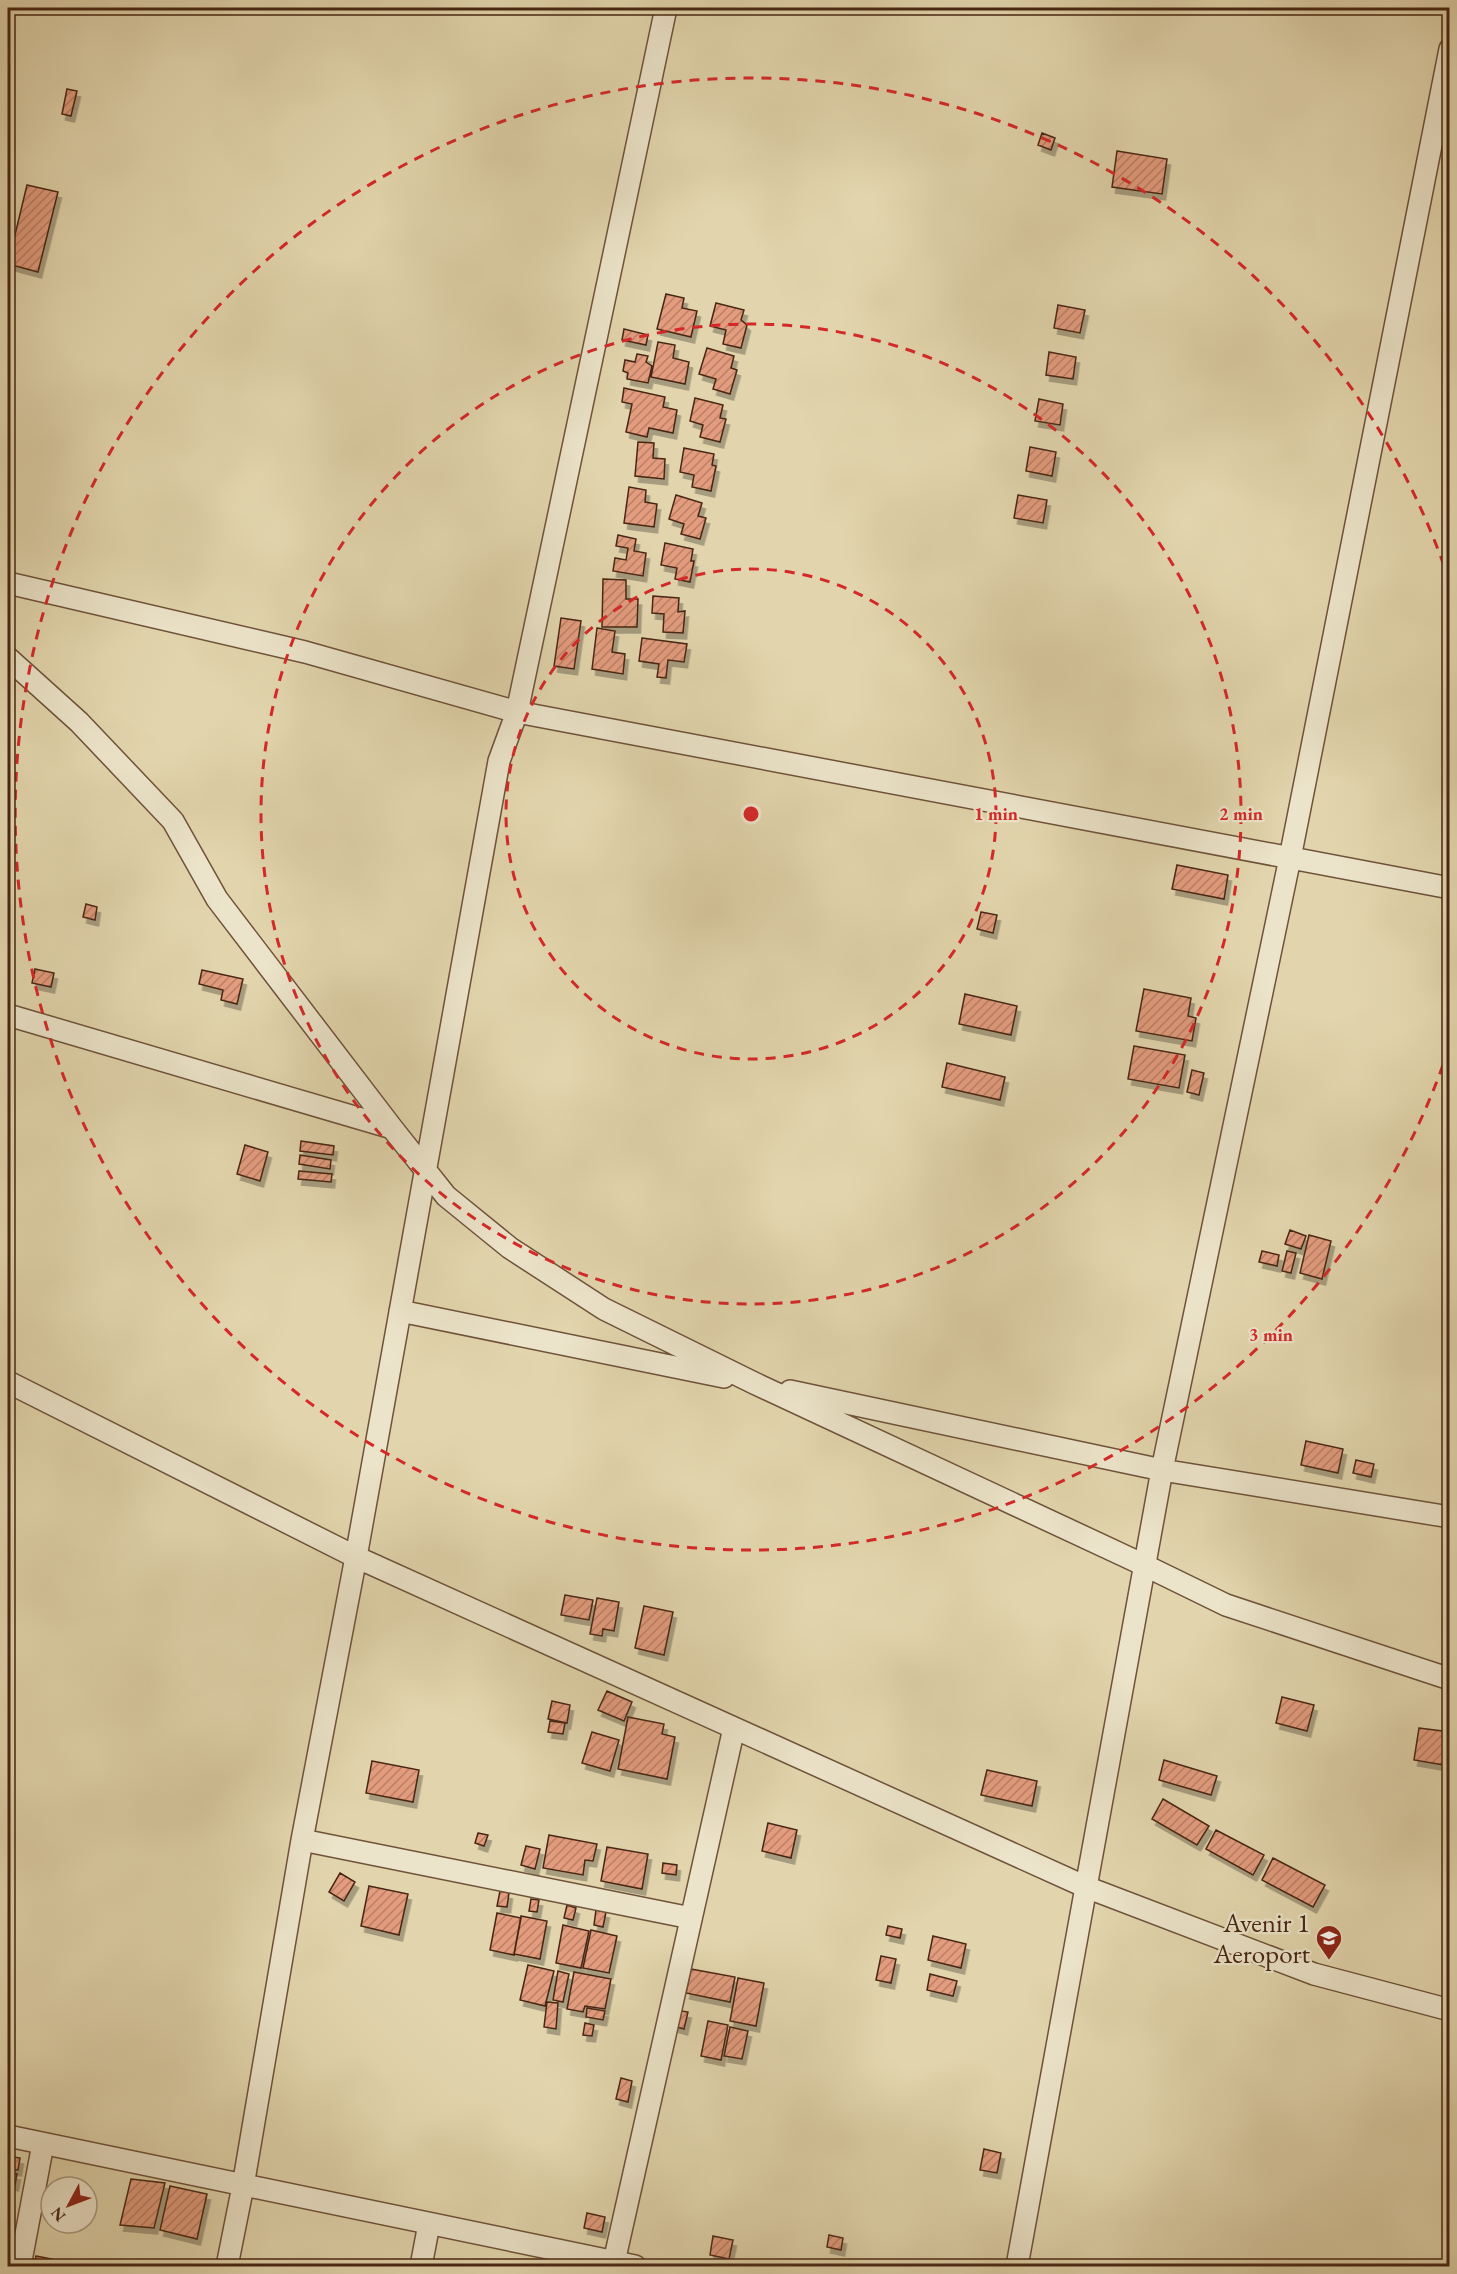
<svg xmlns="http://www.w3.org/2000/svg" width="1457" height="2274" font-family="'EB Garamond',serif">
<defs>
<pattern id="building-hatch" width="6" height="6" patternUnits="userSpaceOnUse" patternTransform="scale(1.5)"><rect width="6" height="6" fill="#e39c7e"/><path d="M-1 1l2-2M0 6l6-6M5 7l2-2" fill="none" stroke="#ba7f66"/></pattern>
<filter id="shadow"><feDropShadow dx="3.5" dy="6" stdDeviation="0" flood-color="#0004"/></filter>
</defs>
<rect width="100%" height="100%" fill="#e2d5ad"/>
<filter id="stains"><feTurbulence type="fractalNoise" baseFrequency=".00333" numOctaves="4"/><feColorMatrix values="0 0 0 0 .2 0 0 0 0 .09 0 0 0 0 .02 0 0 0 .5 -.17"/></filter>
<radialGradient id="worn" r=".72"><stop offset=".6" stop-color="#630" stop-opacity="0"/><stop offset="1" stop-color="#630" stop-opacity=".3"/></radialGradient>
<path fill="url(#building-hatch)" stroke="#472612" stroke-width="1.5" filter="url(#shadow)" d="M67,89L77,91L71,116L62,114Z
M1042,133L1055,138L1051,150L1038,145Z
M1117,151L1167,159L1162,194L1112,187Z
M27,185L58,192L38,272L8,264Z
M666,294L684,298L682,308L697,311L691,337L657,329Z
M716,303L744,310L741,320L747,325L741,348L723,344L726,330L710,326Z
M1058,305L1085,310L1080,333L1054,328Z
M624,329L648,335L646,345L622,340Z
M658,342L675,345L673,358L689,362L685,384L651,377Z
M707,348L734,356L731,368L737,370L730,394L713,389L716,379L699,374Z
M1049,352L1076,357L1073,379L1046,375Z
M637,354L648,356L646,362L652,366L648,383L627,379L628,373L623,371L625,360L635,362Z
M624,388L665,397L663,407L677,410L673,433L649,428L647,437L626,432L632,404L622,402Z
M695,398L723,405L720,418L726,419L720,442L700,437L703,425L690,421Z
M1039,399L1063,404L1060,425L1035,421Z
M638,442L654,443L653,458L665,459L664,479L635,476Z
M1030,447L1056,452L1052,476L1026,471Z
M684,448L714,454L712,465L716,466L711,491L692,487L694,475L680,472Z
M629,487L646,490L645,502L657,504L654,527L624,523Z
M676,495L702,503L698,516L706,518L700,539L681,534L684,524L669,519Z
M1018,495L1047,500L1043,523L1014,518Z
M618,535L636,539L634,551L646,553L643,576L613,571L615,558L626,560L628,548L616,546Z
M665,543L693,549L691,561H694L690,582L675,579L677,568L661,565Z
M603,579L626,580V599H638L637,627H602Z
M653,596L679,598L678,612L685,611L683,633L663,632L664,614L652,613Z
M561,618L581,621L574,669L554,666Z
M597,628L615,631L612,652L625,654L623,674L592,669Z
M642,638L687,644L684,662L668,660L666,678L657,677L659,664L639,661Z
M1177,865L1228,875L1224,899L1172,889Z
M86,904L97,907L95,920L83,917Z
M981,912L997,915L993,933L977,929Z
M35,969L54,973L51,987L32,983Z
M202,970L243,979L237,1004L221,1000L223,990L199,984Z
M1144,989L1191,998L1188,1016L1196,1018L1192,1041L1136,1031Z
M965,994L1017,1006L1011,1035L959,1024Z
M1134,1046L1185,1055L1179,1088L1128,1079Z
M947,1063L1005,1077L1000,1100L942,1087Z
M1192,1070L1204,1073L1199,1095L1187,1092Z
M301,1141L334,1146L333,1155L300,1151Z
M245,1145L268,1152L260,1181L237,1174Z
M300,1155L331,1160L330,1169L299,1164Z
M299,1171L332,1174L331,1182L298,1179Z
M1290,1230L1306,1236L1301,1249L1285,1244Z
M1309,1235L1331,1241L1322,1279L1300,1273Z
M1262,1251L1279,1255L1277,1266L1259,1262Z
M1287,1251L1296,1253L1291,1273L1282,1271Z
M1306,1441L1343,1449L1338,1473L1301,1465Z
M1356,1460L1374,1464L1371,1477L1353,1473Z
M565,1595L593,1600L589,1620L561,1615Z
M597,1598L619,1602L614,1631L603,1629L602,1636L590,1634Z
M644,1606L673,1612L664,1655L635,1648Z
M607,1691L632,1702L624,1721L598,1710Z
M1282,1697L1314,1705L1307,1731L1276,1723Z
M552,1701L570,1705L567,1723L548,1719Z
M628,1717L664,1724L662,1734L675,1737L667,1779L618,1769Z
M550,1721L565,1723L563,1734L548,1732Z
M1419,1728L1450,1732V1766L1414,1760Z
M592,1732L619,1740L610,1771L582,1763Z
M1164,1760L1217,1776L1211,1795L1159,1780Z
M372,1761L419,1770L413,1802L366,1793Z
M987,1770L1037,1781L1032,1806L981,1795Z
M1163,1799L1209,1826L1197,1845L1152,1819Z
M768,1823L797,1830L791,1858L762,1851Z
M1216,1830L1264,1855L1253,1875L1206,1849Z
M478,1833L488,1835L484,1846L475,1843Z
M549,1835L597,1844L593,1861L585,1860L583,1875L543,1868Z
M526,1846L540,1849L535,1869L521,1865Z
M607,1847L648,1854L642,1889L601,1881Z
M1273,1858L1325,1885L1313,1907L1262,1880Z
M663,1863L677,1865L676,1875L662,1873Z
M340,1873L355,1882L344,1901L329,1892Z
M369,1886L408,1894L399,1935L361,1926Z
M500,1891L509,1893L507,1907L497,1906Z
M531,1899L539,1900L537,1912L529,1911Z
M567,1905L576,1908L573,1920L564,1918Z
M596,1910L606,1912L603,1927L594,1925Z
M497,1913L521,1918L514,1955L490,1950Z
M521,1916L547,1921L540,1959L514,1954Z
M563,1925L589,1931L581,1968L556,1963Z
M888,1926L902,1929L900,1938L886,1935Z
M591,1930L617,1936L609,1973L583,1968Z
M933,1936L966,1944L961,1968L928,1960Z
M881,1956L896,1959L891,1983L876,1980Z
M528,1965L554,1971L545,2006L520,2000Z
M691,1969L735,1977L730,2002L686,1993Z
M558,1971L569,1974L563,2002L553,2000Z
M574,1972L611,1979L605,2009L585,2006L583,2012L567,2009Z
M930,1974L957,1981L953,1996L927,1990Z
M738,1978L764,1983L756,2026L730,2021Z
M547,2002L558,2003L556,2029L544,2027Z
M587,2008L605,2011L603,2020L586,2017Z
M676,2010L688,2012L684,2029L673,2026Z
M708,2021L728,2025L721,2060L701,2056Z
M585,2023L594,2025L592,2036L583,2035Z
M730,2027L748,2031L742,2059L724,2056Z
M621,2078L632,2081L628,2102L616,2099Z
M984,2149L1001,2153L997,2173L980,2170Z
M8,2156L20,2158L18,2170L8,2169Z
M8,2173L17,2174L15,2185L8,2183Z
M131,2179L165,2183L154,2228L120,2225Z
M170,2186L207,2194L197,2239L160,2230Z
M587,2213L605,2217L602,2232L584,2228Z
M829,2235L843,2238L841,2250L827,2247Z
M713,2236L733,2240L729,2259L710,2255Z
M36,2256L52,2259L51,2266H34Z"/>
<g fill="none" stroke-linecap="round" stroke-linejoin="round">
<g stroke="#6e5239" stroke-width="24">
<path id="street" d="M8,583L305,652L517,712L1450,888
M8,658L79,722L173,821L217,899L392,1128L446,1196L510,1248L604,1309L754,1383L1144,1565L1226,1605L1450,1679
M8,1015L392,1128
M400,1311L724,1377
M8,1382L356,1557L1086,1887L1314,1974L1450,2010
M790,1391L1162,1470L1450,1517
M302,1840L691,1918
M8,2136L635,2266
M614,2262L734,1728
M20,2266L43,2144
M227,2266L243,2186L302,1840L356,1557L499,761L517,712L666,8
M421,2266L429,2224
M1017,2266L1162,1470L1290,858L1450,49"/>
</g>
<use href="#street" stroke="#ece4ca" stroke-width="21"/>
</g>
<g fill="none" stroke="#d62828" stroke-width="3" stroke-dasharray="10 8">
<circle cx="751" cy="814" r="245"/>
<circle cx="751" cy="814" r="490"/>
<path d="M1449 1048A736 736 0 1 1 1449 580"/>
</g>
<defs>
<g id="school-pin" transform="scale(1.35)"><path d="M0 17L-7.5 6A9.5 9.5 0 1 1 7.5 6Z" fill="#8f2418" stroke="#ece4ca"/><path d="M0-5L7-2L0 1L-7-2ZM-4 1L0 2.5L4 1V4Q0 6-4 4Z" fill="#fff"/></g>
</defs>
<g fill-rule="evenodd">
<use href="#school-pin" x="1329" y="1938"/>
</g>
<g text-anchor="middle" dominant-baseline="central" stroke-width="4.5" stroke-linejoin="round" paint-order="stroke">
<g font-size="27" fill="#472612" stroke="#ece4ca" text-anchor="end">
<text x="1310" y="1922">Avenir 1<tspan x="1310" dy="31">Aeroport</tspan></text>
</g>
</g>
<circle cx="751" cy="814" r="9" fill="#d62828" stroke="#ece4ca" stroke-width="3"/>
<g font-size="18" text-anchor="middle" font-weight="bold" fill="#d62828" stroke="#ece4ca" stroke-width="4.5" stroke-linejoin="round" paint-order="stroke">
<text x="996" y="820">1 min</text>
<text x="1241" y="820">2 min</text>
<text x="1271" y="1341">3 min</text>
</g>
<rect width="1457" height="2274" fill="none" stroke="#e2d5ad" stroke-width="30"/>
<rect x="9" y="9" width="1439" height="2256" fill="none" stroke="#472612" stroke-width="3"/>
<rect x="15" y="15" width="1427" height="2244" fill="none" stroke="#472612" stroke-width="1.5"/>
<g transform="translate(69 2205) rotate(229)"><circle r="28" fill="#ece4ca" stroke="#aa9880" stroke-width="1.5"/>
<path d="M0-4.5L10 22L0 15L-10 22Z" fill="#8f2418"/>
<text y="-9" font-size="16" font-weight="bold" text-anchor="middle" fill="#472612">N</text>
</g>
<rect width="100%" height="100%" filter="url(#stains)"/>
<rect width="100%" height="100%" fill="url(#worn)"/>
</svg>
